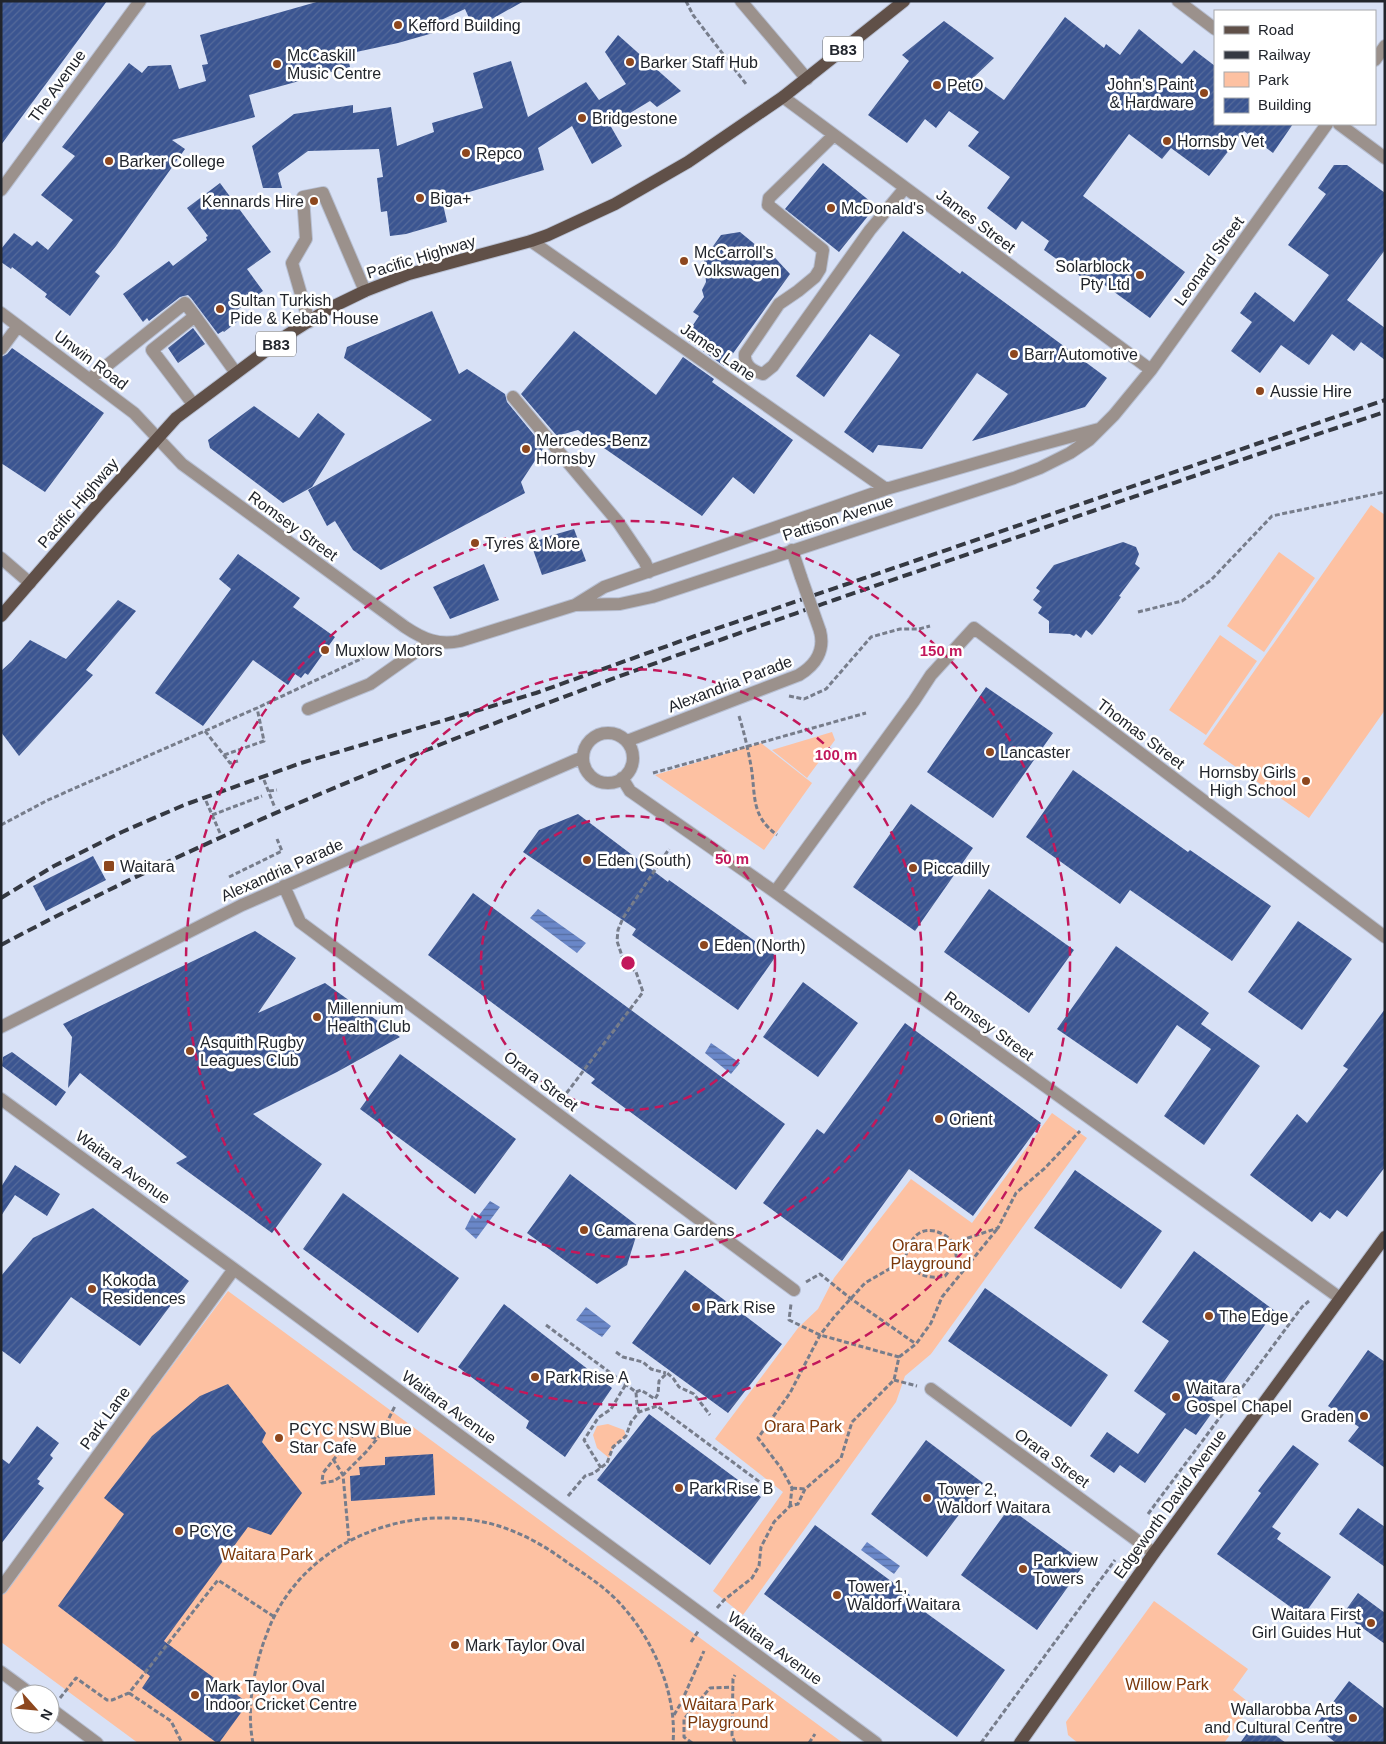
<svg xmlns="http://www.w3.org/2000/svg" width="1386" height="1744" font-family="Arial,sans-serif">
<defs>
<pattern id="water-rules" width="6" height="5" patternUnits="userSpaceOnUse" patternTransform="scale(1.25)"><rect width="6" height="5" fill="#6a87c8"/><path d="M0 2.5h6" fill="none" stroke="#576ea3"/></pattern>
<pattern id="building-hatch" width="6" height="6" patternUnits="userSpaceOnUse" patternTransform="scale(1.25)"><rect width="6" height="6" fill="#3b5591"/><path d="M-1 1l2-2M0 6l6-6M5 7l2-2" fill="none" stroke="#556a9a"/></pattern>
</defs>
<rect width="100%" height="100%" fill="#d8e1f6"/>
<path fill="#fdc1a2" d="M1371,505L1385,515V710L1309,818L1203,744Z
M1279,552L1315,578L1264,652L1227,626Z
M1220,635L1257,661L1206,735L1169,710Z
M832,732L835,740L807,778L772,750Z
M761,743L812,783L764,850L655,775Z
M1052,1113L1087,1138L931,1354L905,1376L896,1402L743,1615L713,1591L783,1492L715,1439L798,1328L818,1309L834,1278L911,1179L972,1223Z
M228,1291L843,1743H138L1,1642V1595Z
M608,1424L624,1430L626,1436L613,1447L609,1458L597,1448L593,1435L597,1426Z
M1154,1601L1248,1669L1233,1690L1252,1705L1224,1743H1078L1068,1735L1066,1722Z"/>
<path fill="url(#water-rules)" d="M538,909L586,943L577,953L530,918Z
M711,1043L740,1063L731,1074L705,1053Z
M490,1201L500,1207L476,1239L465,1229L472,1215L476,1219Z
M586,1307L611,1326L602,1337L576,1320Z
M867,1542L900,1566L894,1574L861,1550Z"/>
<path fill="url(#building-hatch)" d="M1,1H107L1,145Z
M320,1H524L474,29L465,9L439,21L440,31L398,43L347,54L350,67L249,95L255,117L172,140L185,149L116,246L95,272L100,276L70,316L45,297L47,294L12,267L11,269L1,262V249L14,233L32,246L37,241L48,250L73,220L41,195L75,156L62,147L129,63L142,73L148,66L171,65L179,89L206,81L202,65L208,64L200,35Z
M1065,17L1104,48L1106,44L1120,55L1139,29L1182,64L1194,50L1215,66V124H1293L1273,153L1244,131L1209,176L1171,148L1162,159L1129,134L1083,196L1185,272L1150,318L1095,278L1091,284L1044,250L1049,241L1022,221L1016,230L987,208L1010,177L968,146L979,132L949,111L936,128L925,119L907,143L868,115L909,61L902,55L944,21L994,58L973,78L1004,100Z
M618,35L681,91L657,107L650,101L610,125L622,146L592,164L572,126L538,148L544,170L442,200L447,222L406,234L390,236L387,211L381,212L377,178L383,177L379,149L308,151L278,173L282,188H263L252,146L294,114L353,105V113L391,107L397,146L434,132L432,123L483,108L473,73L511,61L528,117L586,82L599,100L626,84L605,52Z
M823,163L876,206L839,252L785,209Z
M1334,165H1347L1385,193V250L1347,300L1385,328V360L1361,342L1354,351L1332,334L1309,365L1281,345L1260,373L1231,351L1252,322L1240,313L1255,292L1294,322L1329,275L1288,245L1326,194L1318,188Z
M220,183L271,252L247,269L263,291L233,313L238,321L224,332L223,331L218,334L191,298L188,295L180,297L149,321L147,318L143,322L123,294L169,261L173,266L207,240L206,237L208,236L187,208Z
M903,231L960,274L962,271L1107,378L1085,407L972,441L1008,394L977,373L922,449L878,445L873,453L844,432L900,355L870,334L824,397L796,376Z
M740,232L763,251L766,248L790,274L724,366L689,341V331L699,316L693,312L704,297L702,290L706,282L704,259L721,235Z
M432,311L459,374L467,369L505,394L507,402L544,447L521,482L525,493L381,570L353,550L335,521L327,526L308,490L432,420L344,358L347,347Z
M193,328L205,344L178,363L168,348Z
M574,331L656,395L683,357L714,379L712,382L793,440L754,494L733,477L702,516L578,430L557,436L521,394Z
M12,348L104,413L45,492L1,463V357L7,354Z
M254,406L299,438L318,413L345,434L312,487L283,503L210,448L208,440Z
M574,529L586,561L542,575L531,544L546,537Z
M1123,542L1136,547L1139,554L1135,564L1140,568L1119,596L1121,597L1101,624L1092,635L1086,630L1081,638L1076,634L1074,636L1070,634L1049,633V621L1038,613L1042,607L1033,600L1040,591L1036,588L1054,565Z
M238,554L300,598L293,607L335,637L308,675L305,673L301,678L295,674L288,685L253,660L203,726L155,693L231,589L219,579Z
M484,564L499,600L450,619L433,587Z
M118,600L136,611L86,670L93,675L19,756L1,732V671L12,661L30,640L66,659Z
M986,687L1053,733L993,818L927,772Z
M1073,770L1188,852L1190,850L1271,906L1232,961L1130,890L1120,904L1026,837Z
M911,804L973,848L915,931L853,887Z
M578,814L668,882L669,880L776,956L738,1010L632,935L636,929L523,852L539,830Z
M93,856L106,880L46,911L33,886Z
M989,889L1074,950L1029,1013L944,952Z
M473,893L785,1124L736,1190L591,1083L595,1079L428,955Z
M1298,921L1352,959L1302,1030L1248,992Z
M255,931L296,958L258,1013L325,983L400,1037L337,1072L253,1114L322,1164L272,1233L176,1163L187,1157L80,1073L68,1088L72,1037L63,1024Z
M1116,946L1209,1013L1201,1024L1260,1066L1204,1145L1164,1116L1211,1049L1177,1025L1137,1084L1057,1029Z
M803,982L858,1023L818,1077L763,1037Z
M1385,1009V1167L1347,1217L1337,1210L1330,1219L1320,1212L1312,1222L1250,1175L1297,1114L1307,1123L1348,1069L1343,1066Z
M905,1023L1041,1123L973,1216L909,1169L842,1261L763,1203L817,1129L824,1134Z
M12,1052L66,1092L56,1106L2,1066L3,1057Z
M400,1054L516,1139L475,1194L360,1109Z
M15,1165L60,1194L47,1216L15,1195L1,1216V1187Z
M1075,1170L1162,1231L1121,1289L1034,1228Z
M570,1174L639,1227L627,1265L597,1284L527,1233Z
M343,1193L459,1278L418,1333L303,1249Z
M93,1208L189,1281L140,1346L71,1297L20,1364L1,1350V1276L33,1238Z
M1194,1251L1275,1311L1212,1398L1219,1403L1196,1435L1185,1428L1145,1483L1120,1465L1114,1473L1090,1456L1107,1432L1138,1454L1166,1414L1134,1391L1169,1341L1142,1322Z
M685,1270L782,1344L728,1413L632,1343Z
M985,1288L1108,1375L1071,1427L948,1341Z
M504,1304L612,1388L565,1457L526,1428L529,1421L458,1367Z
M1368,1350L1385,1362V1468L1348,1441L1359,1427L1328,1406Z
M228,1384L266,1433L262,1442L302,1493L271,1535L248,1527L164,1641L248,1703L219,1743H217L142,1688L150,1676L58,1606L124,1514L104,1498L152,1436L200,1396Z
M649,1414L761,1497L710,1565L597,1480Z
M37,1426L59,1443L50,1455L53,1458L37,1479L40,1481L38,1484L44,1488L1,1544V1458L9,1464Z
M926,1440L983,1483L927,1557L871,1514Z
M1293,1445L1319,1464L1272,1527L1281,1533L1277,1539L1331,1577L1303,1616L1217,1554L1261,1493L1258,1491Z
M433,1454L435,1495L351,1501L350,1476L360,1475L359,1467L385,1465V1457Z
M1009,1508L1085,1563L1037,1630L961,1575Z
M1358,1508L1385,1527V1567L1339,1534Z
M815,1525L910,1595L907,1599L1005,1670L957,1737L764,1594Z
M1358,1593L1385,1613V1644L1343,1614Z
M1349,1681L1385,1709V1743H1336L1315,1726Z
M1256,1721L1286,1743H1240Z"/>
<g fill="none" stroke-linecap="round" stroke-linejoin="round">
<g stroke="#b7bfd2" stroke-width="14">
<path id="minor" d="M741,1L807,79
M1178,1L1215,29
M1375,60L1385,46
M783,97L1151,370
M1339,124L1385,158
M834,135L769,198L768,205L823,250L820,269L815,277L798,291L779,304L745,354C744,366 753,371 763,374L773,366L870,230L905,188
M1,190L140,1
M531,241L886,489
M1,313L134,413L182,464L405,627C423,639 439,646 460,641L575,605L604,587L886,489L1032,447L1099,429
M309,322L292,263L306,239L303,197L323,193L365,291
M1,349L18,326
M90,379L185,303L195,316
M513,397L618,522L645,562L649,572
M193,404L152,350L195,316L236,373
M792,550L801,577
M1,558L30,583
M575,605L620,604L652,597L1014,478L1040,468L1070,453L1089,440L1114,415L1151,370L1327,124
M308,709L370,684L431,641
M583 758a25 25 0 1 1 50 0a25 25 0 1 1-50 0Z
M627,741L799,675C816,665 825,650 820,631
M622,778L630,791L775,892L1340,1298
M284,886L300,922L794,1290
M775,892L914,701L931,675L974,628L1385,937
M1,1027L242,905L583,757
M1,1099L234,1269L876,1743
M931,1389L1154,1553
M1,1588L234,1269
M1,1672L31,1694
M50,1708L97,1743"/>
</g>
<g stroke="#b7bfd2" stroke-width="14">
<path id="major" d="M1,616L101,501L176,418L287,335L330,308L365,291L409,274L531,241L548,235L615,204L688,162L783,97L904,1
M1020,1743L1154,1553L1385,1237"/>
</g>
<path stroke="#777d8b" stroke-width="3" stroke-dasharray="5 2.5" stroke-linecap="butt" d="M686,1L693,15L746,84
M1138,612L1182,601L1211,580L1272,516L1385,492
M789,696L804,699L826,689L871,637L900,629H919L930,626
M739,716C744,732 748,749 751,766C756,795 750,815 777,835
M205,731L230,763L238,761
M224,755L264,741L257,708
M653,773L866,713
M264,780L275,808
M269,791L277,790
M206,801L220,833
M212,815L262,796
M1,825L48,800L257,708L384,648
M229,877L282,851L277,839
M562,1099L643,992L636,972L624,962L617,941L618,930L623,918L669,849
M953,1243L998,1228L1016,1193L1045,1168L1080,1131
M806,1282L820,1274L850,1298L916,1344
M546,1325L636,1392L637,1406L639,1412
M616,1352L623,1357L643,1362L651,1369L666,1373
M899,1357L916,1344L931,1323L942,1297L998,1228
M894,1380L917,1386
M636,1392L641,1390L655,1399L658,1394L659,1381L667,1373L673,1378L679,1387L694,1394L710,1415
M376,1439L363,1433L354,1434L323,1473L322,1483L334,1481L343,1475L366,1452L381,1434L395,1406
M333,1459L343,1475L349,1541
M601,1468L584,1440L598,1418L611,1409L626,1384
M792,1488L805,1489
M568,1496L585,1476L594,1473L607,1463L613,1447L626,1436L631,1422L639,1412L657,1406L761,1483
M790,1506L792,1488L781,1468L758,1438L790,1393L820,1335L835,1316L865,1283L905,1260C915,1274 928,1280 945,1276L957,1261C956,1255 955,1246 952,1242C948,1236 941,1233 935,1231C916,1227 908,1243 905,1260
M1148,1514L1302,1307L1309,1301
M717,1608L724,1600L752,1578L759,1566L761,1547L774,1522L790,1506L798,1504L805,1489L841,1458L852,1422L894,1380L899,1357L820,1335L789,1320L791,1304
M691,1642L699,1630
M129,1693L171,1721L182,1743
M60,1698L76,1678L107,1700H112L129,1693L218,1580L273,1616
M674,1715L681,1703L704,1651
M253,1743C246,1709 254,1667 266,1636C297,1547 398,1502 488,1523C517,1530 544,1545 568,1563C588,1576 609,1590 624,1608C655,1643 677,1696 673,1743
M692,1743L684,1737V1719L710,1688L733,1687
M735,1743L732,1735L733,1679L735,1675
M809,1743L815,1734
M981,1743L1115,1560"/>
<use href="#minor" stroke="#9b918c" stroke-width="12"/>
<use href="#major" stroke="#605048" stroke-width="12"/>
<path stroke="#353942" stroke-width="4" stroke-dasharray="10 5" stroke-linecap="butt" d="M1,898L54,866L122,832L184,805L301,763L536,693L695,636L1385,400
M1,945C287,793 592,683 898,578C1060,523 1222,465 1385,412"/>
<g stroke="#b7bfd2" stroke-width="14" stroke-linecap="butt">
<path id="minor-bridge" d="M801,577L820,631"/>
</g>
<use href="#minor-bridge" stroke="#9b918c" stroke-width="12"/>
</g>
<g fill="none" stroke="#c2185b" stroke-width="2.5" stroke-dasharray="9 6">
<circle cx="628" cy="963" r="147"/>
<circle cx="628" cy="963" r="294"/>
<circle cx="628" cy="963" r="442"/>
</g>
<g fill="#8d471e" stroke="#fff" stroke-width="2">
<circle cx="398" cy="25" r="5"/>
<circle cx="630" cy="62" r="5"/>
<circle cx="277" cy="64" r="5"/>
<circle cx="937" cy="85" r="5"/>
<circle cx="1204" cy="93" r="5"/>
<circle cx="582" cy="118" r="5"/>
<circle cx="1167" cy="141" r="5"/>
<circle cx="466" cy="153" r="5"/>
<circle cx="109" cy="161" r="5"/>
<circle cx="420" cy="198" r="5"/>
<circle cx="314" cy="201" r="5"/>
<circle cx="831" cy="208" r="5"/>
<circle cx="684" cy="261" r="5"/>
<circle cx="1140" cy="275" r="5"/>
<circle cx="220" cy="309" r="5"/>
<circle cx="1014" cy="354" r="5"/>
<circle cx="1260" cy="391" r="5"/>
<circle cx="526" cy="449" r="5"/>
<circle cx="475" cy="543" r="5"/>
<circle cx="325" cy="650" r="5"/>
<circle cx="990" cy="752" r="5"/>
<circle cx="1306" cy="781" r="5"/>
<circle cx="587" cy="860" r="5"/>
<rect x="103" y="860" width="12" height="12" rx="2.5"/>
<circle cx="913" cy="868" r="5"/>
<circle cx="704" cy="945" r="5"/>
<circle cx="317" cy="1017" r="5"/>
<circle cx="190" cy="1051" r="5"/>
<circle cx="939" cy="1119" r="5"/>
<circle cx="584" cy="1230" r="5"/>
<circle cx="92" cy="1289" r="5"/>
<circle cx="696" cy="1307" r="5"/>
<circle cx="1209" cy="1316" r="5"/>
<circle cx="535" cy="1377" r="5"/>
<circle cx="1176" cy="1397" r="5"/>
<circle cx="1364" cy="1416" r="5"/>
<circle cx="279" cy="1438" r="5"/>
<circle cx="679" cy="1488" r="5"/>
<circle cx="927" cy="1498" r="5"/>
<circle cx="179" cy="1531" r="5"/>
<circle cx="1023" cy="1569" r="5"/>
<circle cx="837" cy="1595" r="5"/>
<circle cx="1371" cy="1623" r="5"/>
<circle cx="455" cy="1645" r="5"/>
<circle cx="195" cy="1695" r="5"/>
<circle cx="1353" cy="1718" r="5"/>
</g>
<g text-anchor="middle" dominant-baseline="central" stroke-width="5" stroke-linejoin="round" paint-order="stroke">
<g fill="#fff" stroke="#64666b" stroke-width="1">
<rect x="823" y="36.5" width="40" height="25" rx="4"/>
<rect x="256" y="331.5" width="40" height="25" rx="4"/>
</g>
<g font-size="15" font-weight="bold" fill="#21252c">
<text x="843" y="49">B83</text>
<text x="276" y="344">B83</text>
</g>
<g font-size="16" fill="#21252c" stroke="#fff" text-anchor="start">
<text x="408" y="25">Kefford Building</text>
<text x="287" y="55">McCaskill<tspan x="287" dy="18">Music Centre</tspan></text>
<text x="640" y="62">Barker Staff Hub</text>
<text x="1194" y="84" text-anchor="end">John's Paint<tspan x="1194" dy="18">&amp; Hardware</tspan></text>
<text x="947" y="85">PetO</text>
<text x="592" y="118">Bridgestone</text>
<text x="1177" y="141">Hornsby Vet</text>
<text x="476" y="153">Repco</text>
<text x="119" y="161">Barker College</text>
<text x="430" y="198">Biga+</text>
<text x="304" y="201" text-anchor="end">Kennards Hire</text>
<text x="841" y="208">McDonald's</text>
<text x="694" y="252">McCarroll's<tspan x="694" dy="18">Volkswagen</tspan></text>
<text x="1130" y="266" text-anchor="end">Solarblock<tspan x="1130" dy="18">Pty Ltd</tspan></text>
<text x="230" y="300">Sultan Turkish<tspan x="230" dy="18">Pide &amp; Kebab House</tspan></text>
<text x="1024" y="354">Barr Automotive</text>
<text x="1270" y="391">Aussie Hire</text>
<text x="536" y="440">Mercedes-Benz<tspan x="536" dy="18">Hornsby</tspan></text>
<text x="485" y="543">Tyres &amp; More</text>
<text x="335" y="650">Muxlow Motors</text>
<text x="1000" y="752">Lancaster</text>
<text x="1296" y="772" text-anchor="end">Hornsby Girls<tspan x="1296" dy="18">High School</tspan></text>
<text x="597" y="860">Eden (South)</text>
<text x="120" y="866">Waitara</text>
<text x="923" y="868">Piccadilly</text>
<text x="714" y="945">Eden (North)</text>
<text x="327" y="1008">Millennium<tspan x="327" dy="18">Health Club</tspan></text>
<text x="200" y="1042">Asquith Rugby<tspan x="200" dy="18">Leagues Club</tspan></text>
<text x="949" y="1119">Orient</text>
<text x="594" y="1230">Camarena Gardens</text>
<text x="102" y="1280">Kokoda<tspan x="102" dy="18">Residences</tspan></text>
<text x="706" y="1307">Park Rise</text>
<text x="1219" y="1316">The Edge</text>
<text x="545" y="1377">Park Rise A</text>
<text x="1186" y="1388">Waitara<tspan x="1186" dy="18">Gospel Chapel</tspan></text>
<text x="1354" y="1416" text-anchor="end">Graden</text>
<text x="289" y="1429">PCYC NSW Blue<tspan x="289" dy="18">Star Cafe</tspan></text>
<text x="689" y="1488">Park Rise B</text>
<text x="937" y="1489">Tower 2,<tspan x="937" dy="18">Waldorf Waitara</tspan></text>
<text x="189" y="1531">PCYC</text>
<text x="1033" y="1560">Parkview<tspan x="1033" dy="18">Towers</tspan></text>
<text x="847" y="1586">Tower 1,<tspan x="847" dy="18">Waldorf Waitara</tspan></text>
<text x="1361" y="1614" text-anchor="end">Waitara First<tspan x="1361" dy="18">Girl Guides Hut</tspan></text>
<text x="465" y="1645">Mark Taylor Oval</text>
<text x="205" y="1686">Mark Taylor Oval<tspan x="205" dy="18">Indoor Cricket Centre</tspan></text>
<text x="1343" y="1709" text-anchor="end">Wallarobba Arts<tspan x="1343" dy="18">and Cultural Centre</tspan></text>
</g>
<g font-size="16" fill="#21252c" stroke="#fff">
<text transform="translate(57 86) rotate(-54)">The Avenue</text>
<text transform="translate(976 221) rotate(37)">James Street</text>
<text transform="translate(421 257) rotate(-17)">Pacific Highway</text>
<text transform="translate(1209 261) rotate(-54)">Leonard Street</text>
<text transform="translate(718 352) rotate(35)">James Lane</text>
<text transform="translate(91 360) rotate(37)">Unwin Road</text>
<text transform="translate(78 503) rotate(-49)">Pacific Highway</text>
<text transform="translate(838 518) rotate(-18)">Pattison Avenue</text>
<text transform="translate(293 526) rotate(36)">Romsey Street</text>
<text transform="translate(730 684) rotate(-21)">Alexandria Parade</text>
<text transform="translate(1141 734) rotate(37)">Thomas Street</text>
<text transform="translate(282 870) rotate(-24)">Alexandria Parade</text>
<text transform="translate(989 1026) rotate(36)">Romsey Street</text>
<text transform="translate(541 1081) rotate(37)">Orara Street</text>
<text transform="translate(123 1167) rotate(36)">Waitara Avenue</text>
<text transform="translate(449 1407) rotate(36)">Waitara Avenue</text>
<text transform="translate(105 1418) rotate(-54)">Park Lane</text>
<text transform="translate(1052 1458) rotate(36)">Orara Street</text>
<text transform="translate(1170 1504) rotate(-54)">Edgeworth David Avenue</text>
<text transform="translate(775 1648) rotate(36)">Waitara Avenue</text>
</g>
<g font-size="16" fill="#7a3709" stroke="#fff">
<text x="931" y="1245">Orara Park<tspan x="931" dy="18">Playground</tspan></text>
<text x="803" y="1426">Orara Park</text>
<text x="267" y="1554">Waitara Park</text>
<text x="1167" y="1684">Willow Park</text>
<text x="728" y="1704">Waitara Park<tspan x="728" dy="18">Playground</tspan></text>
</g>
</g>
<circle cx="628" cy="963" r="8" fill="#c2185b" stroke="#fff" stroke-width="2.5"/>
<g font-size="15" text-anchor="middle" font-weight="bold" fill="#c2185b" stroke="#fff" stroke-width="5" stroke-linejoin="round" paint-order="stroke">
<text x="941" y="656">150 m</text>
<text x="836" y="760">100 m</text>
<text x="732" y="864">50 m</text>
</g>
<rect width="1386" height="1744" fill="none" stroke="#21252c" stroke-width="5"/>
<rect x="1214" y="10" width="162" height="115" fill="#ffffff" stroke="#a6a8ab"/>
<rect x="1224" y="26" width="25" height="8" fill="#605048" stroke="#a6a8ab"/>
<text x="1258" y="35" font-size="15" fill="#21252c">Road</text>
<rect x="1224" y="51" width="25" height="8" fill="#353942" stroke="#a6a8ab"/>
<text x="1258" y="60" font-size="15" fill="#21252c">Railway</text>
<rect x="1224" y="72" width="25" height="15" fill="#fdc1a2" stroke="#a6a8ab"/>
<text x="1258" y="85" font-size="15" fill="#21252c">Park</text>
<rect x="1224" y="98" width="25" height="15" fill="url(#building-hatch)" stroke="#a6a8ab"/>
<text x="1258" y="110" font-size="15" fill="#21252c">Building</text>
<g transform="translate(35 1709) rotate(117)"><circle r="24" fill="#ffffff" stroke="#a6a8ab"/>
<path d="M0-4L9 19L0 12L-9 19Z" fill="#8d471e"/>
<text y="-8" font-size="14" font-weight="bold" text-anchor="middle" fill="#21252c">N</text>
</g>
</svg>
